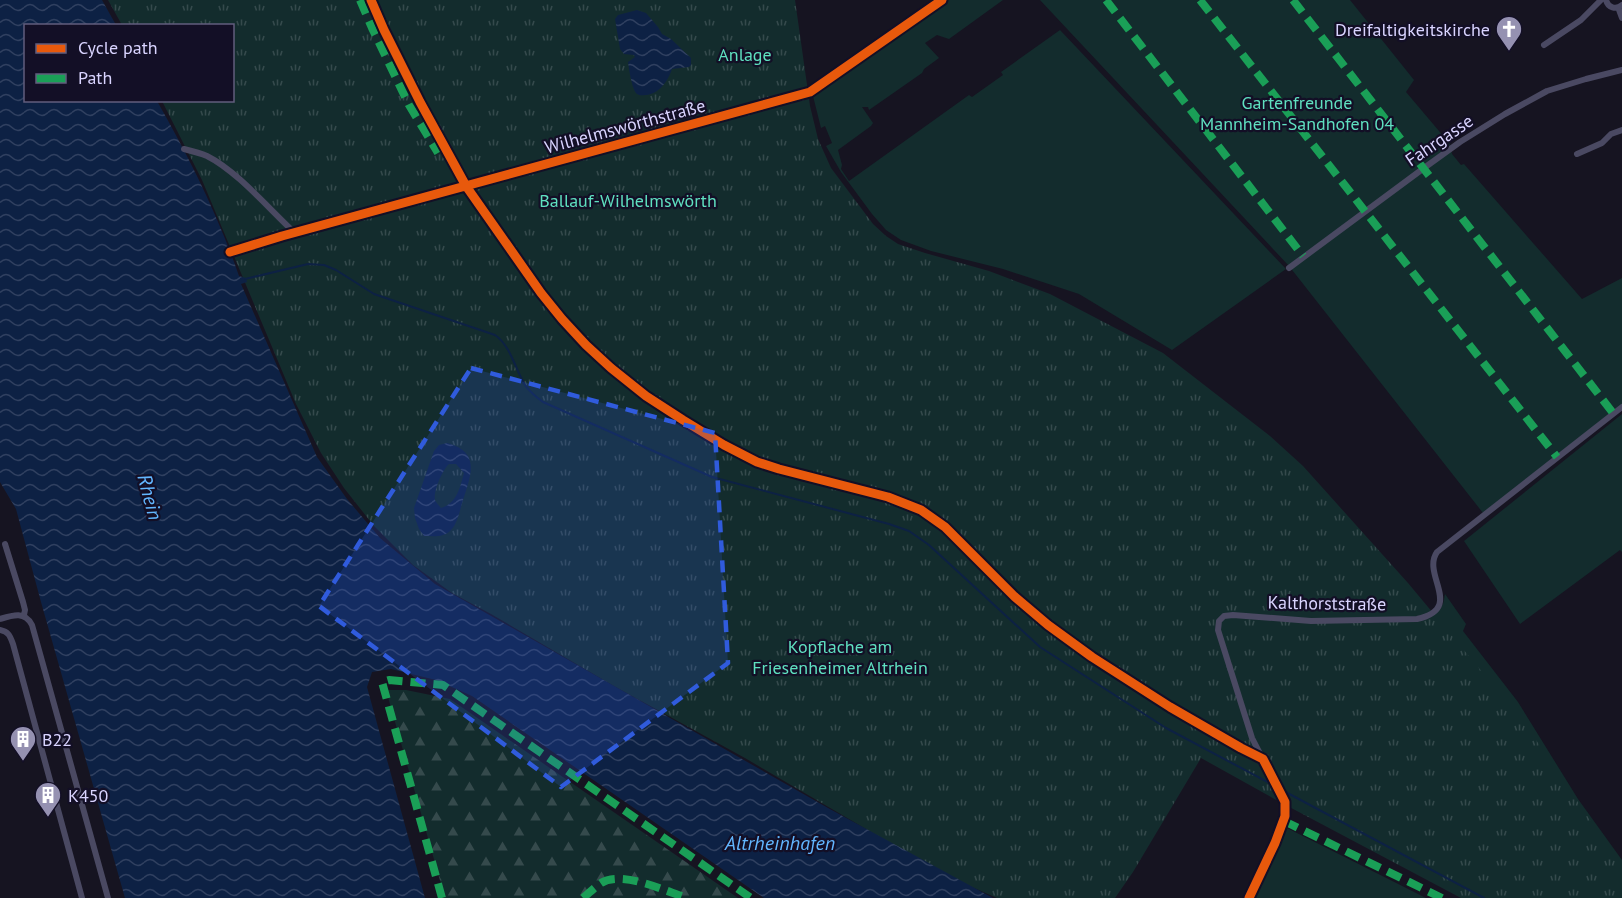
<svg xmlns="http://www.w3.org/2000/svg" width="1622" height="898" font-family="'PT Sans',sans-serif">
<defs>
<pattern id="forest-firs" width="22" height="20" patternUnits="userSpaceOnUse" patternTransform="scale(1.5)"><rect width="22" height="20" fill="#132c2d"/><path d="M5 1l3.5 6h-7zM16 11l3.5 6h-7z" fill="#354a4c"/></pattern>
<pattern id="park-tufts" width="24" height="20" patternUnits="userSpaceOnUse" patternTransform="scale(1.5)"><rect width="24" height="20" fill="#132c2d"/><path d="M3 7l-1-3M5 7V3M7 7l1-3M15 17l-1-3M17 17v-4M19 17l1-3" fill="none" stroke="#354a4c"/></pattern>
<pattern id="water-waves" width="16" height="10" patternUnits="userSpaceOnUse" patternTransform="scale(1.5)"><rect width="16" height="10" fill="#0d2144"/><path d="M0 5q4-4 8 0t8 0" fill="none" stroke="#304060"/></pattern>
</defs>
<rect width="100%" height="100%" fill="#161421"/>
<path fill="#132c2d" d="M948,0H1003L949,39L937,35L925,43L939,58L924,69L922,73L869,110L868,107H862L873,123L871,126L838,150L842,165L841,169L849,181L969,95L972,97L1003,75L1001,72L1060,30L1286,269L1172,350L1079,294L1003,269L931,251L901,240L886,230L872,214L841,172L826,146L832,143L825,126L821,128L813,96Z
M1040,0H1350L1414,80L1406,92L1450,144L1452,154L1461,165L1464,164L1582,299L1622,278V404L1483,513L1289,266Z
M1622,414V552L1620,550L1520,624L1464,541Z
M1445,594L1466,624L1463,631L1518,702L1578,799L1622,860V898L1402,621L1439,609L1443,604Z
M1285,827L1426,898H1252Z"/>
<path fill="url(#forest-firs)" d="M386,690H406L450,699L738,898H445Z"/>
<path fill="url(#park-tufts)" d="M108,0H795L810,106L818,139L831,168L873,224L886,236L898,244L925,253L989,271L1050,294L1163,353L1270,436L1303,466L1408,583L1498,691L1536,740L1590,820L1622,862V898H1461L1280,802L1201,758L1133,872L1115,898H997L963,883L878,836L745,758L614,686L491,614L452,593L413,565L374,526L344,488L321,453L296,404L202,180L162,101L232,100V26L122,25Z"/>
<path fill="url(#water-waves)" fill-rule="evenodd" d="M0,0H102L116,25L26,26V100L157,101C189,157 218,215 239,276L246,278L247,282L241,284L317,457L347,499L380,538L435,584L828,808L993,898H764L472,696L436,680L391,669L372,672L367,687L425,898H125L41,602L16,509L0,482Z
M637,10L646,13L658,27L662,34L671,39L691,58V65L689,67L672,69C668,81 659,94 646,95C643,95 640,96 637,94C632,90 629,69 628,62L635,57L634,55L624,54L620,49L615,19L618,15Z
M447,443C481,452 471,475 463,500C460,509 458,523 451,530C444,538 433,536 424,536L419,529L415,518L414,508L434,451L439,445ZM449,464H456L464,473C460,488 457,503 441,508C440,507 435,501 435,500C433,491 443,469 449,464Z"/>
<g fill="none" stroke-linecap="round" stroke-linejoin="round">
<path stroke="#0d2144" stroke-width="2" d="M245,279L308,264L324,265L336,270L374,294L495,335C511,346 515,369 525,385C530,392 536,397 543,402L712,477L889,524L909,531L929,545L1040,647L1166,728L1275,786
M1280,789L1484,898"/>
<path stroke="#4a4962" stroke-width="6" d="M1606,0C1608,8 1616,10 1622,5
M1618,7L1622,18
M1544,45L1581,20L1601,0
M184,149C192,151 200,153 207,156C237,171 269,209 295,233
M1577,154L1602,143L1611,134L1622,130
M230,252L282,236L810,92L942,0
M1289,268L1424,168L1460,142L1505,114L1547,91L1586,79L1622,70
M5,544L23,602L25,610L24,615
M0,619C13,615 25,611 32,625L108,898
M0,630C9,632 10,636 13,644L82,898
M1249,898L1284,821L1285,802L1252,738L1218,630L1219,621L1224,616L1233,615L1311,621L1417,619C1465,608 1421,575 1437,552L1622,407"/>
<path stroke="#1a9f57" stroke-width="8" stroke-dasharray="15 8" stroke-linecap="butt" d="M360,0L372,28L409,105L438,153
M1106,0L1303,256
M1200,0L1557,457
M1293,0L1613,413
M1284,821L1442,898
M442,898L382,682L389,680L443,685L751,898
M583,898C589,893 595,887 601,883C622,870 665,891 687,898"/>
<g stroke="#130f26" stroke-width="13">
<path id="cycleway" d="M371,0L384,30L420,102L466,186L541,293L562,319L586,345L611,368L646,396L683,420L724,445L757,462L779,469L888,497L921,510L945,527L1015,597L1048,625L1092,657L1170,707L1241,748L1263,759L1285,802V816L1275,843L1249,898
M230,252L282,236L810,92L942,0"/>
</g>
<use href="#cycleway" stroke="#e8590c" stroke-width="9"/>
</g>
<path fill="#305bdc" fill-opacity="0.2" stroke="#305bdc" stroke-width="4.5" stroke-dasharray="12 8" stroke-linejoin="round" d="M471,368L715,433L728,663L561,787L319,606Z"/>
<defs>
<g id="church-pin" transform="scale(1.35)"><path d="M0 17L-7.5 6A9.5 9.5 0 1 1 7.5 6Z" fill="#9591b1" stroke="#130f26"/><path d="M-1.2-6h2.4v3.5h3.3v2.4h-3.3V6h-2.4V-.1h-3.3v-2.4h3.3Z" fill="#fff"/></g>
<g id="building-pin" transform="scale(1.35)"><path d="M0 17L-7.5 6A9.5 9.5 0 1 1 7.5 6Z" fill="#9591b1" stroke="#130f26"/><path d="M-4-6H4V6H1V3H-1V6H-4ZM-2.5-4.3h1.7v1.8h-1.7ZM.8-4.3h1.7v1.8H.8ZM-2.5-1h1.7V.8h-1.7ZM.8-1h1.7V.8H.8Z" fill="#fff"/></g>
</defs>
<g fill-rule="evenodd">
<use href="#church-pin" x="1509" y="29"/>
<use href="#building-pin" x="23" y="739"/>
<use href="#building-pin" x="48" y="795"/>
</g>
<g text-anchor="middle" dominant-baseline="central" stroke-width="4.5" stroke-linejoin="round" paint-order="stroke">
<g font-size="18" fill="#d9d4ff" stroke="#130f26" text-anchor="start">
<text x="1490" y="29" text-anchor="end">Dreifaltigkeitskirche</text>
<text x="42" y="739">B22</text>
<text x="68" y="795">K450</text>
</g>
<g font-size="18" fill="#5fe0c0" stroke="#130f26">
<text x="745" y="54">Anlage</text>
<text x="1297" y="102">Gartenfreunde<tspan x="1297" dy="21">Mannheim-Sandhofen 04</tspan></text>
<text x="628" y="200">Ballauf-Wilhelmswörth</text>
<text x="840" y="646">Kopflache am<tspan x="840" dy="21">Friesenheimer Altrhein</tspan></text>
</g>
<g font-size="18" fill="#d9d4ff" stroke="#130f26">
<text transform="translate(625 126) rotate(-15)">Wilhelmswörthstraße</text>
<text transform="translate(1439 140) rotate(-34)">Fahrgasse</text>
<text transform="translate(1327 603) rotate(1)">Kalthorststraße</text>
</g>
<g font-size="20" font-style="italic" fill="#62b6ff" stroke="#130f26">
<text transform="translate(150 497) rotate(75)">Rhein</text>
<text x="780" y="843">Altrheinhafen</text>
</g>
</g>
<rect x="24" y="24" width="210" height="78" fill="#130f26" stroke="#625e7d" stroke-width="1.5"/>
<rect x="36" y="44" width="30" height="9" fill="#e8590c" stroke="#625e7d" stroke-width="1.5"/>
<text x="78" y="54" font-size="18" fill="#d9d4ff">Cycle path</text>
<rect x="36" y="74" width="30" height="9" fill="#1a9f57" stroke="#625e7d" stroke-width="1.5"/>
<text x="78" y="84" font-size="18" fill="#d9d4ff">Path</text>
</svg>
